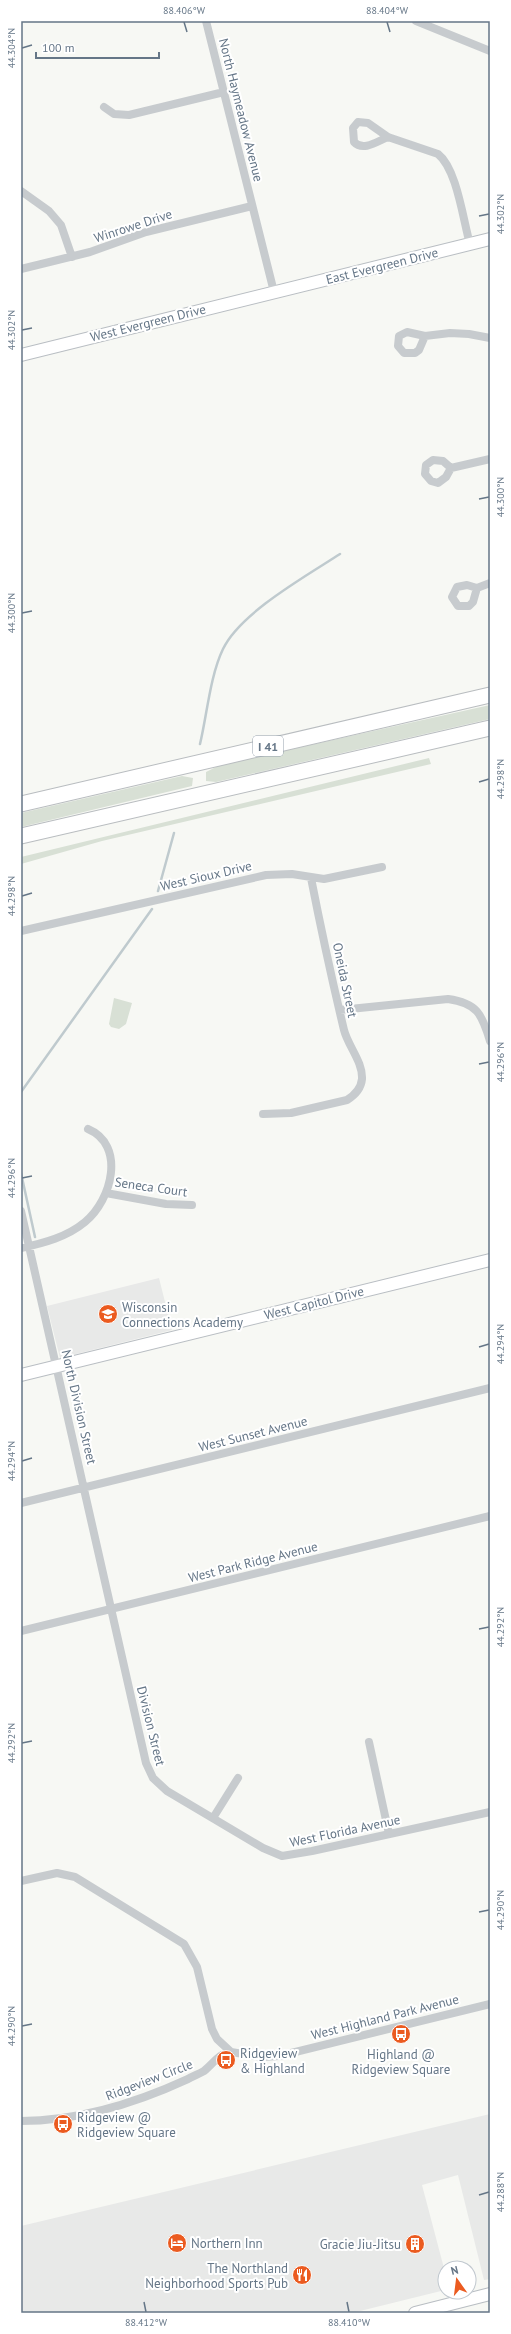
<svg xmlns="http://www.w3.org/2000/svg" width="511" height="2334" font-family="'PT Sans',sans-serif">
<rect width="100%" height="100%" fill="#f7f8f4"/>
<path fill="#e8e9e8" d="M159,1278L172,1330L60,1358L47,1306Z
M490,2114V2279L484,2280L458,2175L422,2185L445,2272V2290L352,2313H21V2226Z"/>
<path fill="#d8e0d5" d="M490,705V719L216,782L206,781V772L220,765Z
M429,758L431,764L102,841L21,864V857Z
M182,776L193,778L192,786L21,827V813Z
M114,998L132,1003L126,1024L119,1029L111,1027L109,1024Z"/>
<g fill="none" stroke-linecap="round" stroke-linejoin="round">
<path stroke="#bfcace" stroke-width="2.5" d="M200,744C207,715 210,676 223,649C240,613 306,576 340,554
M158,891L174,833
M21,1092L152,909
M21,1173L35,1237"/>
<g stroke="#b9bec3" stroke-width="14">
<path id="secondary" d="M21,355L490,239
M21,1375L490,1260
M415,2313L490,2294"/>
</g>
<g stroke="#b9bdc0" stroke-width="17">
<path id="highway" d="M21,804L490,695
M21,836L490,728"/>
</g>
<path stroke="#c7cbce" stroke-width="8" d="M206,21L274,292
M416,21L490,51
M104,107L114,114L129,115L224,92
M388,137C378,141 363,152 354,142L353,128L358,122L368,123L388,137L438,154C457,169 463,220 470,244
M21,191L49,211L61,225L72,257
M21,269L90,252L146,232L252,206
M425,336L419,350L415,353H404L398,346L399,336L407,332L425,336L450,333L469,334L490,338
M451,468L443,461L433,460L426,465L425,474L431,481L438,483L446,477L451,468L490,459
M477,588L473,602L469,606H458L452,597L457,587L467,585L477,588L490,583
M21,931L266,875L292,874L324,879L382,867
M340,1010L448,999C477,1003 482,1014 490,1041
M263,1114L291,1113L347,1100C355,1095 361,1089 362,1079C363,1062 348,1046 344,1030C332,980 321,929 311,878
M106,1193L166,1204L192,1205
M21,1211L146,1763L153,1778L167,1791L263,1848L282,1856L312,1851L490,1812
M21,1248C44,1243 67,1237 85,1222C112,1200 126,1145 88,1129
M21,1503L490,1388
M21,1631L490,1516
M369,1742L389,1834
M213,1818L238,1778
M21,1881L57,1873L75,1877L184,1944L197,1967L212,2029L217,2039L231,2052L262,2057L279,2056L490,2004
M21,2121C79,2121 136,2103 188,2079C193,2076 199,2074 204,2071C213,2064 219,2053 231,2052"/>
<use href="#secondary" stroke="#fff" stroke-width="12"/>
<use href="#highway" stroke="#fff" stroke-width="15"/>
</g>
<path fill="none" stroke="#657687" stroke-width="1.5" d="M184,22L187,32M387,22L390,32M22,48L32,45M479,216L489,214M22,330L32,328M479,499L489,497M22,613L32,611M479,782L489,779M22,896L32,893M479,1064L489,1062M22,1178L32,1176M479,1347L489,1344M22,1461L32,1458M479,1629L489,1627M22,1743L32,1741M479,1912L489,1910M22,2026L32,2024M479,2195L489,2192M144,2302L146,2312M347,2302L349,2312"/>
<defs>
<g id="school-disc" transform="scale(1)"><circle r="9.5" fill="#eb5b20" stroke="#fff"/><path d="M0-5L7-2L0 1L-7-2ZM-4 1L0 2.5L4 1V4Q0 6-4 4Z" fill="#fff"/></g>
<g id="bus-disc" transform="scale(1)"><circle r="9.5" fill="#eb5b20" stroke="#fff"/><path d="M-5-6H5V4H4V6H2V4H-2V6H-4V4H-5ZM-3.5-4V0h7V-4ZM-3.5 1.2v1.5H-2V1.2ZM2 1.2v1.5H3.5V1.2Z" fill="#fff"/></g>
<g id="hotel-disc" transform="scale(1)"><circle r="9.5" fill="#eb5b20" stroke="#fff"/><path d="M-6-4.5h1.5V1H6V5H4.5V3h-9V5H-6ZM-4 0a1.8 1.8 0 1 1 3.6 0ZM.5 0V-2.5h3Q6-2.5 6 0Z" fill="#fff"/></g>
<g id="building-disc" transform="scale(1)"><circle r="9.5" fill="#eb5b20" stroke="#fff"/><path d="M-4-6H4V6H1V3H-1V6H-4ZM-2.5-4.3h1.7v1.8h-1.7ZM.8-4.3h1.7v1.8H.8ZM-2.5-1h1.7V.8h-1.7ZM.8-1h1.7V.8H.8Z" fill="#fff"/></g>
<g id="restaurant-disc" transform="scale(1)"><circle r="9.5" fill="#eb5b20" stroke="#fff"/><path d="M-5-6h1v4h1v-4h1v4h1v-4h1v5L-1.5 .5V6h-2V.5L-5-1ZM5-6V6H3V1.5H1.5Q1.5-4 5-6Z" fill="#fff"/></g>
</defs>
<g fill-rule="evenodd">
<use href="#school-disc" x="108" y="1314"/>
<use href="#bus-disc" x="401" y="2034"/>
<use href="#bus-disc" x="226" y="2060"/>
<use href="#bus-disc" x="63" y="2124"/>
<use href="#hotel-disc" x="177" y="2243"/>
<use href="#building-disc" x="415" y="2244"/>
<use href="#restaurant-disc" x="302" y="2275"/>
</g>
<g text-anchor="middle" dominant-baseline="central" stroke-width="4" stroke-linejoin="round" paint-order="stroke">
<rect fill="#fff" stroke="#939fab" stroke-width="1" x="253" y="736" width="30" height="20" rx="3"/>
<g font-size="12" font-weight="bold" fill="#657687">
<text x="268" y="746">I 41</text>
</g>
<g font-size="13" fill="#657687" stroke="#fff">
<text transform="translate(241 110) rotate(76)">North Haymeadow Avenue</text>
<text transform="translate(133 226) rotate(-18)">Winrowe Drive</text>
<text transform="translate(382 266) rotate(-14)">East Evergreen Drive</text>
<text transform="translate(148 323) rotate(-14)">West Evergreen Drive</text>
<text transform="translate(206 876) rotate(-13)">West Sioux Drive</text>
<text transform="translate(345 980) rotate(78)">Oneida Street</text>
<text transform="translate(151 1187) rotate(8)">Seneca Court</text>
<text transform="translate(314 1303) rotate(-14)">West Capitol Drive</text>
<text transform="translate(79 1407) rotate(77)">North Division Street</text>
<text transform="translate(253 1434) rotate(-14)">West Sunset Avenue</text>
<text transform="translate(253 1562) rotate(-14)">West Park Ridge Avenue</text>
<text transform="translate(151 1726) rotate(76)">Division Street</text>
<text transform="translate(345 1831) rotate(-12)">West Florida Avenue</text>
<text transform="translate(385 2017) rotate(-14)">West Highland Park Avenue</text>
<text transform="translate(149 2080) rotate(-21)">Ridgeview Circle</text>
</g>
<g font-size="13" fill="#657687" stroke="#fff" text-anchor="start">
<text x="122" y="1307">Wisconsin<tspan x="122" dy="15">Connections Academy</tspan></text>
<text x="240" y="2053">Ridgeview<tspan x="240" dy="15">&amp; Highland</tspan></text>
<text x="401" y="2054" text-anchor="middle">Highland @<tspan x="401" dy="15">Ridgeview Square</tspan></text>
<text x="77" y="2117">Ridgeview @<tspan x="77" dy="15">Ridgeview Square</tspan></text>
<text x="191" y="2243">Northern Inn</text>
<text x="401" y="2244" text-anchor="end">Gracie Jiu-Jitsu</text>
<text x="288" y="2268" text-anchor="end">The Northland<tspan x="288" dy="15">Neighborhood Sports Pub</tspan></text>
</g>
</g>
<rect width="511" height="2334" fill="none" stroke="#ffffff" stroke-width="44"/>
<g transform="translate(457 2280) rotate(346)"><circle r="19" fill="#ffffff" stroke="#c1c8cf"/>
<path d="M0-3L7 15L0 10L-7 15Z" fill="#eb5b20"/>
<text y="-6" font-size="11" font-weight="bold" text-anchor="middle" fill="#657687">N</text>
</g>
<path d="M36 52v6h123v-6" fill="none" stroke="#657687" stroke-width="2"/>
<text x="42" y="52" font-size="12" fill="#657687" stroke="#ffffff" stroke-width="3" paint-order="stroke">100 m</text>
<rect x="22" y="22" width="467" height="2290" fill="none" stroke="#657687" stroke-width="1.5"/>
<g font-size="10" text-anchor="middle" fill="#657687">
<text x="184" y="14">88.406°W</text>
<text x="387" y="14">88.404°W</text>
<text transform="translate(11 48) rotate(-90)" y="4">44.304°N</text>
<text transform="translate(500 214) rotate(-90)" y="4">44.302°N</text>
<text transform="translate(11 330) rotate(-90)" y="4">44.302°N</text>
<text transform="translate(500 497) rotate(-90)" y="4">44.300°N</text>
<text transform="translate(11 613) rotate(-90)" y="4">44.300°N</text>
<text transform="translate(500 779) rotate(-90)" y="4">44.298°N</text>
<text transform="translate(11 896) rotate(-90)" y="4">44.298°N</text>
<text transform="translate(500 1062) rotate(-90)" y="4">44.296°N</text>
<text transform="translate(11 1178) rotate(-90)" y="4">44.296°N</text>
<text transform="translate(500 1344) rotate(-90)" y="4">44.294°N</text>
<text transform="translate(11 1461) rotate(-90)" y="4">44.294°N</text>
<text transform="translate(500 1627) rotate(-90)" y="4">44.292°N</text>
<text transform="translate(11 1743) rotate(-90)" y="4">44.292°N</text>
<text transform="translate(500 1910) rotate(-90)" y="4">44.290°N</text>
<text transform="translate(11 2026) rotate(-90)" y="4">44.290°N</text>
<text transform="translate(500 2192) rotate(-90)" y="4">44.288°N</text>
<text x="146" y="2326">88.412°W</text>
<text x="349" y="2326">88.410°W</text>
</g>
</svg>
